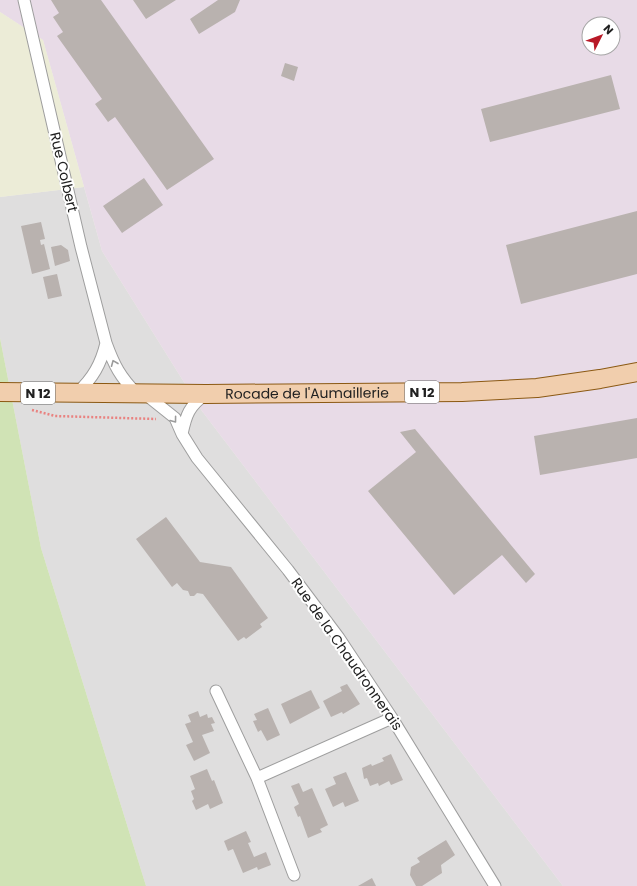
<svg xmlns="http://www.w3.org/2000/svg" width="637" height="886" font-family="Poppins,sans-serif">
<rect width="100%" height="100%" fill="#f0ede9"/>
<path fill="#dfdede" d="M84,187L102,251L202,411L563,886H146L41,548L0,338V197Z"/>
<path fill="#e8dbe7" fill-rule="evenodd" d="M0,0H637V886H563L202,411L102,251L43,40L0,12ZM589,24H613V48H589Z"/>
<path fill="#ececd7" d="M0,12L43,40L84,187L0,197Z"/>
<path fill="#d0e3b5" d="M0,338L41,548L146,886H0Z"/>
<path fill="#b9b2af" d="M51,0H101L214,159L167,190L115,117L108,122L95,104L102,99L57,36L63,32L53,17L59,13Z
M133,0H176L146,19Z
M218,0H240L235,12L199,34L190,19Z
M285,63L298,67L294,81L281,76Z
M611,75L620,109L490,142L481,109Z
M144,178L163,205L122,233L103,206Z
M637,211V274L521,304L506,245Z
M41,222L45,239L40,240L41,245L44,244L50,269L32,274L21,226Z
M61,245L68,250L70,261L55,266L51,247Z
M57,274L62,296L48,299L43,277Z
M637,418V458L540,475L534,436Z
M415,429L535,574L526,583L502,555L454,595L368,491L416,452L400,432Z
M166,517L200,562L231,567L268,618L260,624L262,627L246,639L244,637L238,641L203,594L197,593L194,596H190L188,591L183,590L177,583L172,587L136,539Z
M347,684L360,704L343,714L342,712L331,717L323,701L342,691L340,687Z
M311,690L320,708L290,724L281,704Z
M268,708L280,735L267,741L261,730L258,732L253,721L257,720L254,714Z
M198,711L200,717L207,714L208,718L212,717L215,723L211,724L214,731L202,735L210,753L194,761L186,745L193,742L185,724L191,722L188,715Z
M391,754L403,780L391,785L389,781L379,786L378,783L370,786L367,778L364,779L362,768L371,764L372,766L384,761L382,758Z
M207,769L212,781L214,780L223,803L210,809L208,804L196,810L192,801L194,799L191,791L195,789L190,776Z
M346,772L359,801L345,807L343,802L333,807L325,789L336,784L333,777Z
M299,783L303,792L312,788L328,825L320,829L322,832L308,838L300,816L298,817L294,807L299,804L291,786Z
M246,831L251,842L248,843L254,857L266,852L271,865L258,870L257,867L243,873L233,849L228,851L224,841Z
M446,840L455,855L441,865L442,873L422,886H416L410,875L411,867L420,862L417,858Z
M372,878L376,886H358Z"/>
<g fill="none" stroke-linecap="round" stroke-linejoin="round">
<g stroke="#9e9e9e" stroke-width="13">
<path id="minor" d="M24,0L81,247L106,343
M77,393C93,378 101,364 106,343C114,365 120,377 137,394
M145,394L175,418L182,434C186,415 189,406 206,394
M182,434L197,458L288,570L339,638L392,718L495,886
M216,691L257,778L294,875
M257,778L392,718"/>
</g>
<g stroke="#8b5913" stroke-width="20">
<g id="primary">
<path id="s1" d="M0,392L206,394L462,392L537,388L600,379L637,372"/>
</g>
</g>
<path stroke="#e98280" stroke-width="2.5" stroke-dasharray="2 2" stroke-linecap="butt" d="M32,410L55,416L156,419"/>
<use href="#minor" stroke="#fff" stroke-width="11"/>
<use href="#primary" stroke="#f1cead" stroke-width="18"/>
</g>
<defs><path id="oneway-chevron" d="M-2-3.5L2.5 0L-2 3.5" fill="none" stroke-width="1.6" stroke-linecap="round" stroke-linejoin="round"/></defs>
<g stroke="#9b9b9b">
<use href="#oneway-chevron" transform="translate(114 363) rotate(-112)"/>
<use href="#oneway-chevron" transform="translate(174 420) rotate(53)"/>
</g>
<g text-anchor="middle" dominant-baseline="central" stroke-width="4" stroke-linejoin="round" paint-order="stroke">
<g fill="#fff" stroke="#646464" stroke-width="1">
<rect x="405" y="381" width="34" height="22" rx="3"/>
<rect x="21" y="382" width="34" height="22" rx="3"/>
</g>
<g font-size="13" font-weight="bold" fill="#212121">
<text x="422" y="392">N 12</text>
<text x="38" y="393">N 12</text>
</g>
<g font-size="14" fill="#212121" stroke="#fff">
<text transform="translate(64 172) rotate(77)">Rue Colbert</text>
<text stroke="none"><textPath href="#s1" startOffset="307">Rocade de l'Aumaillerie</textPath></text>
<text transform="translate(347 654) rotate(55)">Rue de la Chaudronnerais</text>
</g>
</g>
<g transform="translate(601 36) rotate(48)"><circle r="19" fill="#ffffff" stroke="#a6a6a6"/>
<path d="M0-3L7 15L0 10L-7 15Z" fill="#b81927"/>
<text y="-6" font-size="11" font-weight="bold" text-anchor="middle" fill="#212121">N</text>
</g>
</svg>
